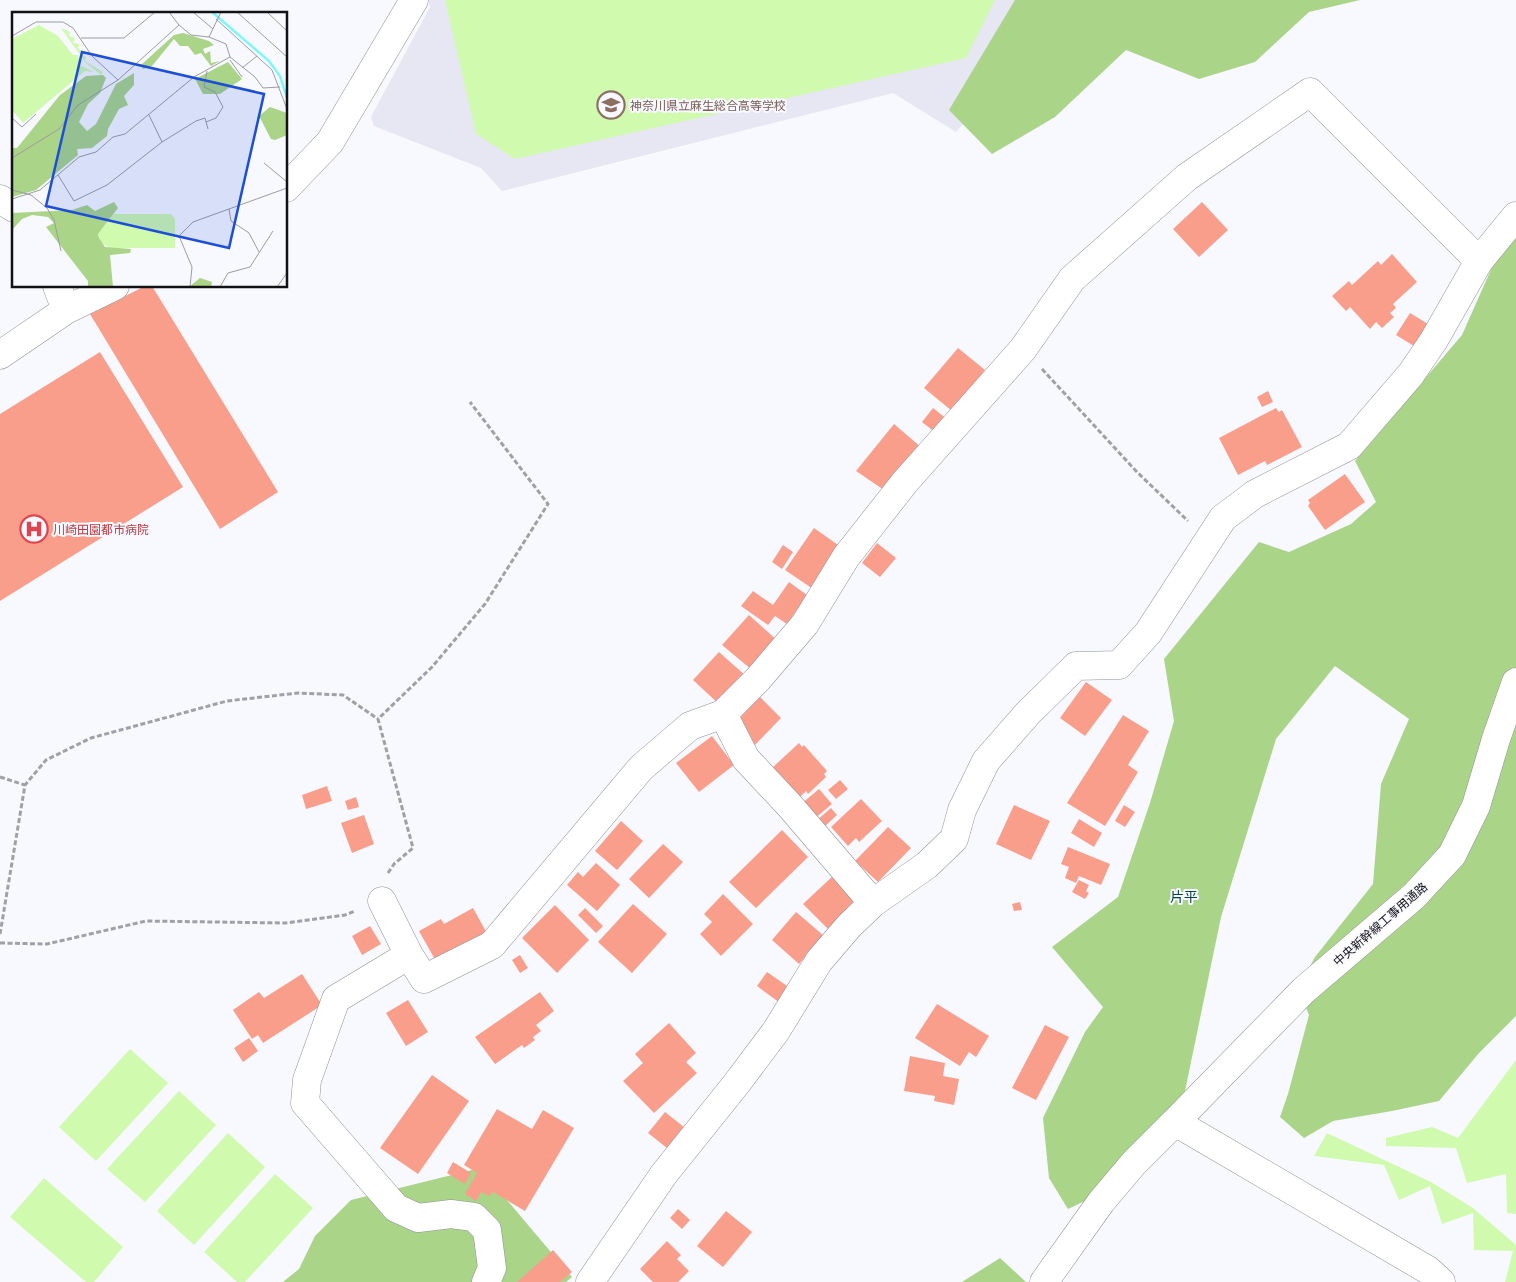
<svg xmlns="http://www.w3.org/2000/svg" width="1516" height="1282" font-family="'PT Sans Narrow','Noto Sans JP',sans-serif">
<rect width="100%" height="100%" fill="#f8f8ff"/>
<path fill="#e7e7f4" d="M428,0H1035L1001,81L956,132L893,93L502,191L481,168L374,126L371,117L430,7Z"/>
<path fill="#d0faae" d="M445,0H995L966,58L515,159L476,134Z
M130,1049L168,1083L96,1161L59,1127Z
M1516,1060V1214L1507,1213L1506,1174L1467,1183L1456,1148L1386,1146V1138L1432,1127L1458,1138Z
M179,1091L216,1125L145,1202L107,1169Z
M228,1133L265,1167L194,1245L157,1211Z
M1327,1133L1431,1182L1473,1208L1516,1245V1282H1505L1513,1251L1474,1250L1473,1213L1442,1224L1430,1186L1399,1200L1384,1165L1314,1156Z
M275,1174L313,1208L245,1282H237L204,1252Z
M44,1178L123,1247L94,1282H86L10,1217Z"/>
<path fill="#aad487" d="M1015,0H1360L1309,12L1255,62L1199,79L1126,50L1055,117L992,154L949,110Z
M1516,234V1016L1479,1053L1439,1101L1392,1111L1333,1121L1304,1138L1280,1117L1288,1094L1309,1015L1298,988L1315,957L1373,884L1381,784L1409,719L1335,666L1276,739L1221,917L1185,1091L1087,1200L1068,1209L1049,1178L1043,1118L1085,1032L1103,1007L1052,947L1118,897L1150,803L1174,721L1164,659L1259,542L1289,552L1351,524L1376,502L1355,461L1462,335L1497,256Z
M480,1168L572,1277L566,1282H283L299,1269L315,1236L351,1200Z
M1000,1258L1026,1282H962Z"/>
<path fill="#f99e8b" d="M1202,202L1228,230L1199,257L1173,229Z
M1392,254L1417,282L1393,304L1396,308L1390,313L1394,317L1382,328L1376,322L1370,329L1350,307L1346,311L1332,296L1349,281L1352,285L1378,261L1381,265Z
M145,286H152L278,492L220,529L90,314Z
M1410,313L1428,324L1414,346L1396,335Z
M958,348L985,370L952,411L924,388Z
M100,352L183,487L0,601V414Z
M1268,391L1273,402L1262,407L1257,397Z
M933,408L947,419L936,433L922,422Z
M1276,408L1279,412L1282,410L1302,447L1267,465L1265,461L1238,475L1219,438Z
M894,424L922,448L887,492L856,471Z
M1345,474L1365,502L1325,530L1308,506L1310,503L1308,500Z
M814,528L841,547L813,589L785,570Z
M877,543L896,558L880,577L862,563Z
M783,545L793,552L782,569L772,562Z
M789,582L807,595L787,624L775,616L768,625L741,606L753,591L773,605Z
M749,615L778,641L752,670L722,645Z
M719,652L747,677L721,706L693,680Z
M1086,682L1112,700L1085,736L1060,718Z
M760,697L781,718L755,745L734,724Z
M1123,715L1149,731L1128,765L1138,772L1105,826L1067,803Z
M712,736L734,765L699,792L676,763Z
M799,743L802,747L804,745L827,771L824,774L826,777L808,794L806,791L799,798L772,768Z
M840,780L848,789L836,799L828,790Z
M327,786L332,801L306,809L302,795Z
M819,789L832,804L814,819L801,804Z
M356,797L359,807L348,810L345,801Z
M861,799L882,821L859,842L856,838L848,846L831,827Z
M1014,805L1050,821L1031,860L996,844Z
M1124,805L1135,812L1125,827L1115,821Z
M831,808L837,815L823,828L816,821Z
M364,815L374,844L352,853L341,823Z
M1079,819L1102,833L1094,847L1071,833Z
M621,821L643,841L617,870L595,851Z
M888,827L911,848L878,882L855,861Z
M782,830L808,857L756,908L729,882Z
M663,844L683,862L649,898L629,879Z
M1068,847L1110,864L1101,885L1079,876L1076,883L1065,878L1069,867L1061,864Z
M596,863L620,885L597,911L567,885L578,872L583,877Z
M834,875L857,898L847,908L850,911L830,931L803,904Z
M1079,880L1089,885L1086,891L1089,893L1085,899L1072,892Z
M723,894L753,924L721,956L700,934L712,922L704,914Z
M1020,902L1022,910L1014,911L1012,904Z
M633,904L667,934L632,973L598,942Z
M555,905L589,940L557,973L522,938Z
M473,908L488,935L437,963L419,931L441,919L444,924Z
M585,908L603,926L596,933L578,915Z
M796,912L823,935L799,964L772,940Z
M370,926L381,944L362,955L352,936Z
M520,955L528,968L520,973L512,960Z
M767,972L790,988L780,1003L757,986Z
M302,974L322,1005L263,1043L258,1035L252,1039L233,1010L259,992L264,998Z
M540,992L554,1011L536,1025L541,1031L533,1037L535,1040L524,1048L522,1045L495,1064L475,1037Z
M408,1000L428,1032L406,1046L386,1013Z
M937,1004L989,1036L976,1057L969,1052L960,1066L915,1038Z
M669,1023L696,1053L686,1062L697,1073L654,1113L623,1081L643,1063L635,1054Z
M1045,1025L1069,1037L1036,1100L1012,1088Z
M249,1038L258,1051L243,1062L234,1048Z
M910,1056L945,1063L943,1076L959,1079L954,1105L934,1101L935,1096L904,1091Z
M432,1075L469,1101L418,1174L380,1148Z
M497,1109L532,1129L543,1110L574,1128L525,1211L493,1192L489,1196L481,1192L476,1201L465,1194L477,1173L464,1165Z
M665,1112L689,1131L672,1152L648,1133Z
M453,1162L471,1173L465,1184L447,1173Z
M678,1209L690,1220L682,1229L670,1218Z
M726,1211L752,1232L723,1267L697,1246Z
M667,1241L681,1255L677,1259L689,1271L678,1282H653L640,1269Z
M553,1250L572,1272L560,1282H517Z"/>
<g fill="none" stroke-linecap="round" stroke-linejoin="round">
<g stroke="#919299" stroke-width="29">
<path id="minor" d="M286,188L330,142L414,0
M0,199L14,208
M57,286L66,310
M0,355L66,310L115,286
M382,901L409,955L424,979L492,945L641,768L690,726L723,714
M873,903L790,806L746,759L723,714L758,679L805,624L846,557L905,482L1023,349L1072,279L1187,177L1310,92L1479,261
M409,955L336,999L307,1080L305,1103L396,1208L418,1218L451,1214L474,1217L487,1230L492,1268L486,1282
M1175,1122L1304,990L1414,896L1452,855L1476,806L1496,739L1516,682
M590,1282L664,1174L737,1083L776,1031L819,961L849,926L873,903L927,865L954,839L962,810L986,761L1029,712L1076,666L1119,665L1148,633L1223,518L1255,494L1349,446L1411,374L1434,340L1479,261L1516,216
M1044,1282L1101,1202L1134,1163L1175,1122L1428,1270L1441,1282"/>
</g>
<path stroke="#a0a0a6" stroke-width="3" stroke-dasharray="5 2.5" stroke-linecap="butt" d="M1042,369L1137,472L1188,521
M0,777L25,785
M388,873L394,864L413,848L378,719L432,667L485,604L548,504L470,402
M0,934L25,785L46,760L91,738L227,701L298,693L343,695L378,719
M0,943L47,944L146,921L286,923L345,915L355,911"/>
<use href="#minor" stroke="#fff" stroke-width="28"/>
</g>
<defs>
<g id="school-ring" transform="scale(1.4375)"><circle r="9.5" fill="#f8f8ff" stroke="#8d6e63" stroke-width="1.5"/><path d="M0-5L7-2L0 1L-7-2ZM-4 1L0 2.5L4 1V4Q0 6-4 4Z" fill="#8d6e63"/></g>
<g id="hospital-ring" transform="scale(1.4375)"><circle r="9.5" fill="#f8f8ff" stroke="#e0444e" stroke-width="1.5"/><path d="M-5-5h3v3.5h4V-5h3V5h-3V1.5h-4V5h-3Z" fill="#e0444e"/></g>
</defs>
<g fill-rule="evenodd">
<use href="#school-ring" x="611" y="105"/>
<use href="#hospital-ring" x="34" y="529"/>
</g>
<g text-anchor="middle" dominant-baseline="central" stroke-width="4" stroke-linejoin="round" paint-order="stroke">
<g font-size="12" fill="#785e54" stroke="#f8f8ff" text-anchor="start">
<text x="630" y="105">神奈川県立麻生総合高等学校</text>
</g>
<g font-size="12" fill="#be3a42" stroke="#f8f8ff" text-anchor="start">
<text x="53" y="529">川崎田園都市病院</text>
</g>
<g font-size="12" fill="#121215" stroke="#f8f8ff">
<text transform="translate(1380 924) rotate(-41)">中央新幹線工事用通路</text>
</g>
<g font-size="14" fill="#004443" stroke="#f8f8ff">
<text x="1184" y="897">片平</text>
</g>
</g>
<g transform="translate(12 12)">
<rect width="275" height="275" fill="#f8f8ff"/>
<path d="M27,13L46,24L61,43H66L68,53L82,60L73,59L11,111L0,98V27ZM49,16L58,20L57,24L63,26L61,31L67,32L66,37L71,40L70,43L74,45L73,49L91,60L89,63L73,50ZM102,202H159L163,207V236H98L88,230L86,222Z" fill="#d0faae"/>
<path d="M171,21L197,29L202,33L191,37L193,42L198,39L199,51L208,49L199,54L189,41L183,43L176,34H168L162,27L140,54L131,57L129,53L162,23ZM216,50L230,67L208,82H191L183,67ZM122,61V73L112,84L116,93L107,97L96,117L95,124L80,136L65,137L66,143L24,178L0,185V136H5L48,83L74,64L91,63L94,66L88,81L76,92L67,110L75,119L84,112L104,72ZM258,95L275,101V123L263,128L259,127L247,104ZM102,190L106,196L86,222L87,226L93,235L119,237L118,241L98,243L101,275H76V269L34,215L42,211L36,205L20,203L10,207L0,218V201L60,198L75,193L83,199ZM188,266L200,270L199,275H177Z" fill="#aad487"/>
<path fill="none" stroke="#7af8fd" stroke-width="2.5" d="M200,0L257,49L268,64L275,86"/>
<path fill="none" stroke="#9c9ca1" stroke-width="1" d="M157,0L167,13M181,0L201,17M225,0L275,45M255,0L275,19M204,7L260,58L275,97M0,24L24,10H51L61,16L80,44L106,68L167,13L179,23L197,25L209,0M197,25L214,32L218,45L243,65L251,76L268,75M69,26H112L143,0M218,48L230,65M230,56L245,44M0,106L10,115L24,102M194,110L204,106L211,95L203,80L192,75L195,59M150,130L184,109L193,106L196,117M0,146L47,117L66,93L106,68M252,151L275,170M46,163L62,189L95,173L150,130L137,103M0,178L19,183L35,196L42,208L49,239M0,187L28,178L67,145L84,140L101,125L113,122L182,65L218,45M217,197L219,209L237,221L247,240M178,275L180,255L167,224L181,210L275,176M208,275L216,261L238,255L261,219M265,275L275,261"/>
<path fill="#1d4ed8" fill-opacity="0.15" stroke="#1d4ed8" stroke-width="2.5" d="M70,40L252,82L217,236L34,194Z"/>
<rect width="275" height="275" fill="none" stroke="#121215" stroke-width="2.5"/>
</g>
</svg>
